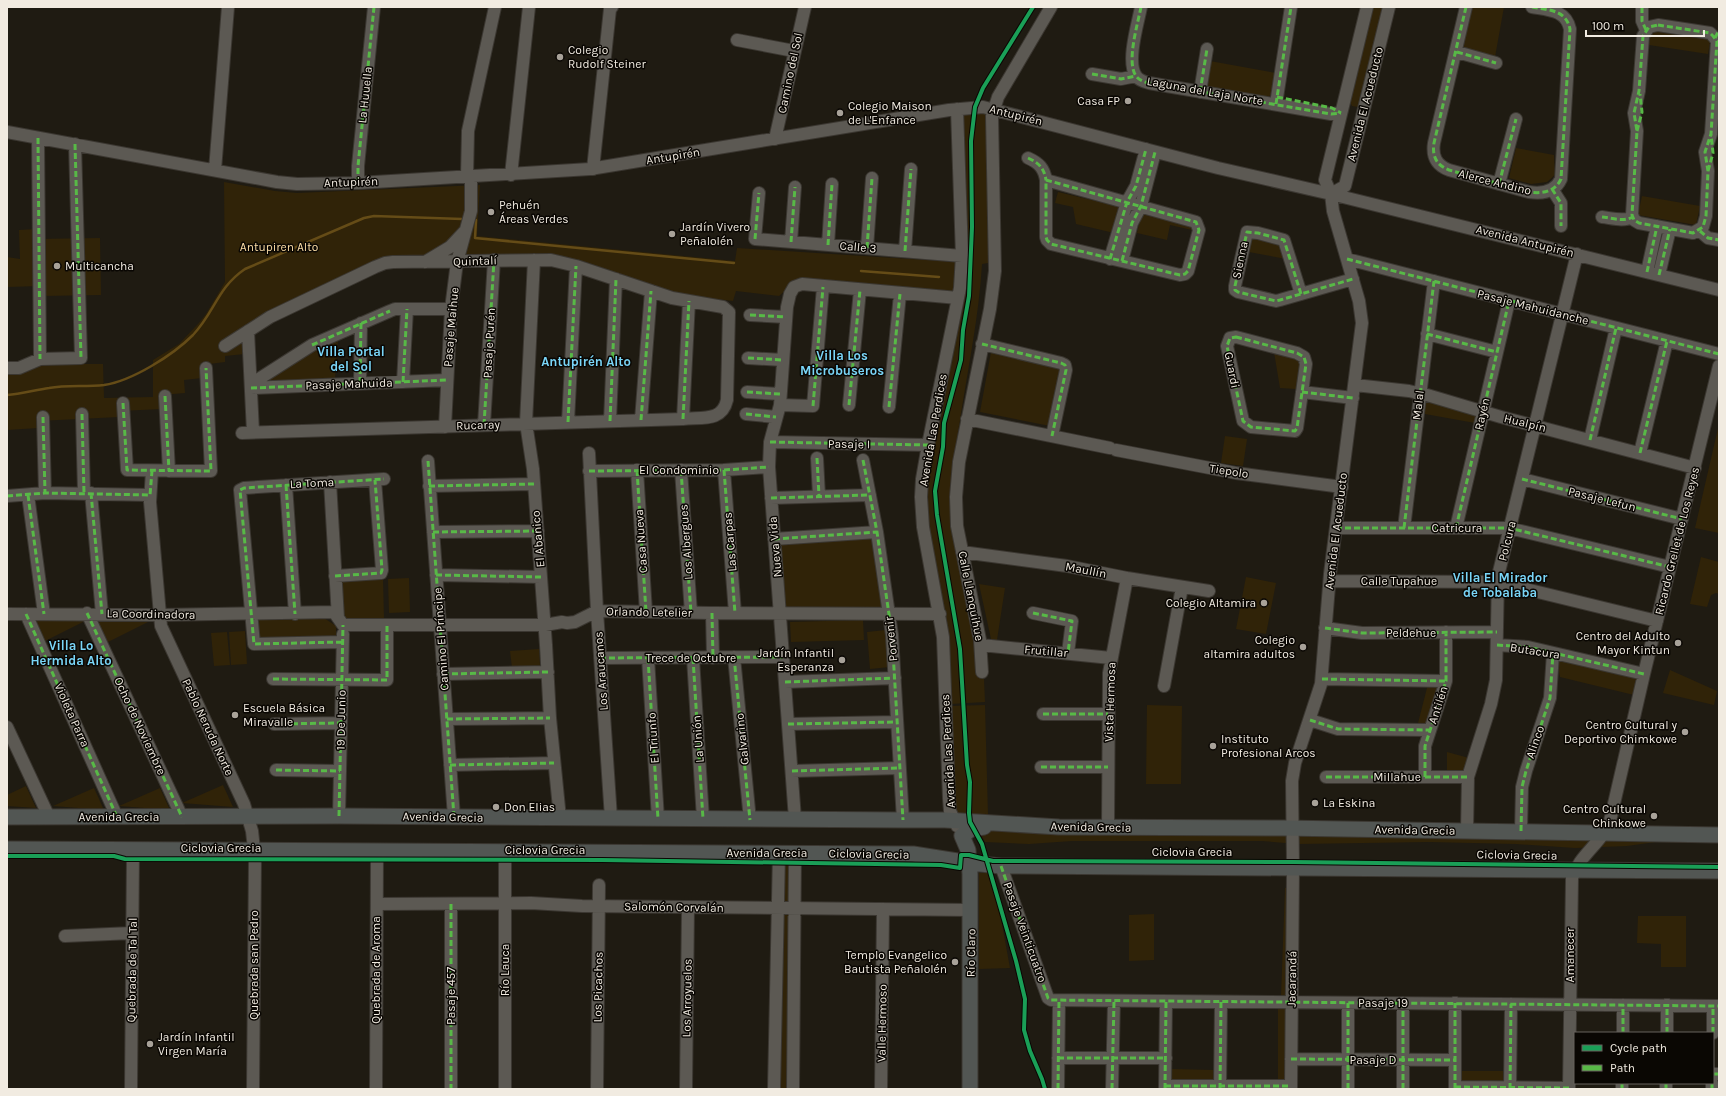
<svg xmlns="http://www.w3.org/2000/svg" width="1726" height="1096" font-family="Karla,sans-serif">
<rect width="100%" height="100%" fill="#1f1b12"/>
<path fill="#302308" d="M1372,7H1385L1358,107L1352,106L1350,102Z
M1470,7H1504L1495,57L1463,51L1461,46Z
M1659,30L1705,38L1710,42L1708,54L1649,45L1650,34Z
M1210,61L1276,73L1272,94L1267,98L1207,89L1203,84Z
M974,112L987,114L991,254L988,263L982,264C979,316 968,368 960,420C954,456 947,495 952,531L963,530L982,633L985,702L950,704L926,519L923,480L964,296L959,113Z
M1516,148L1554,155L1555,175L1547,182L1531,184L1509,178Z
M224,182L275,191L297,193L480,185L477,236L735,261L737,248L958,262L957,292L797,280L779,296L736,291L733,301L674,294L586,262L565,257L389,258L244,327L245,354L225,356V362L201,365L202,378L184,380L185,393L162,395V409L120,411L119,417L38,421V428L7,430V374L23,373L45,364H103L104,398L153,397V360L179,344L198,324L206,314L225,282Z
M1058,192L1121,207L1114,233L1076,224L1073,207L1055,203Z
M1642,196L1700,206L1696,225L1638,215Z
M1142,211L1190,222L1192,230L1170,225L1167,240L1137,233Z
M36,229V239L100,238L101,295L42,296L41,286L7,287V257L20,259L19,230Z
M1252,236L1280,243L1286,259L1249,252Z
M338,340L335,379L258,385L312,350Z
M991,352L1058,367L1061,371L1050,426L980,412Z
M1274,352L1299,360L1300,366L1296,389L1280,388Z
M1425,401L1476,416L1475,423L1425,414Z
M1719,424V533L1695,528Z
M1225,436L1247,439L1243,466L1221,463Z
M874,536L883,607H784L780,540Z
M1701,557L1719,562V594L1716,593L1711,595L1707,607L1690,604Z
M1246,577L1276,583L1266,634L1236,629Z
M383,578L384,619L345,620L342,616L341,579Z
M409,578L410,612L389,613L388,579Z
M979,584L1005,588L997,640L991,639Z
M324,618L336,626V640L258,642L257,620Z
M34,619L85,621L45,641Z
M97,620L148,622L108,642Z
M863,620L864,640L791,642L790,622Z
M886,630L890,667L870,669L867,632Z
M245,631L247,664L231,665L229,632Z
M227,632L230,665L214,666L211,633Z
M539,649L540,666L512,668L510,651Z
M1558,658L1639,677L1634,695L1560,677L1557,662Z
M1670,670L1717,691L1714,705L1663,693Z
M1428,684L1442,687L1428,728L1417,727Z
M985,705L988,815L955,816L949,706Z
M1147,705L1182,706L1181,784H1146Z
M1447,752L1469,758L1466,776L1447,775Z
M223,785L233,807L182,803Z
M26,786L36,808L7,806V795Z
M94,788L104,810L53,806Z
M160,788L170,810L119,806Z
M985,830L1719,838V843L1656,842L1627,846L1575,848L1516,844L1429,842L1298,844L1262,841H1072L1029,844L985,842L980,833Z
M779,858H789L788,1089H778Z
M979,873H988L1000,913L1010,968L979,969Z
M1285,888H1289L1287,996H1281Z
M1154,914V960L1129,961V915Z
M1638,916H1686V967H1661V944L1637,943Z
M1278,1005L1286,1006V1082H1278Z
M1172,1069L1214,1070L1213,1082L1172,1081Z
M1461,1071H1503V1083H1461Z"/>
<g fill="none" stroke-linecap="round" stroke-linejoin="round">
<path stroke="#654c17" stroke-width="2.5" d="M476,220L475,238L734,263
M861,271L939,277
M7,395C21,394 35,390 49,388C67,385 85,387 104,385C132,381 173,355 193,335C215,312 217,288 245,269L364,218L374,216L462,219"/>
<g stroke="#3b3731" stroke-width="14">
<path id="minor" d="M1141,7C1138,23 1126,62 1136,76C1139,80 1144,82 1149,83L1331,114L1341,113
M1466,7L1434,143C1432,156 1436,165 1449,170L1529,192C1542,194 1555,192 1561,179L1570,29C1566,10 1549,10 1532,7
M1642,7V21L1646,30
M1658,25L1710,33L1713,36L1717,41L1711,134L1705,152L1708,171L1706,216L1703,227L1693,233L1639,223L1634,220L1632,215L1637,131L1634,113L1639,91L1643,36L1649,27Z
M737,40L794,51
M1457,52L1496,63
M1092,74L1121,79L1136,76
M1200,92L1207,49
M1276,104L1291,7
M957,109L962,256L960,288L928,445L922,479L921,497L923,527L943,637L949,798L950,811L957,826
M7,132L277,182L297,184L358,183L590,169L949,110L983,107L1218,168L1331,194L1719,290
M38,138L40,359
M775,139L805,7
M1028,158C1039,163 1044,168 1046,180
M593,169L610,9L612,7
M215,170L228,7
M511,175L529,7
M467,177L468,131L495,7
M1046,180L1196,222L1199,230L1188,271L1185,274L1180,275L1051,244L1047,240L1046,237Z
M358,183V166L374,7
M1499,184L1516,119
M1552,189L1561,203V226
M759,193L755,239L962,256
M1331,194L1345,186L1389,7
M1602,217C1612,218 1623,222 1633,217
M1700,231L1708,238L1719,240
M791,242L795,187
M828,245L832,184
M867,248L872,178
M905,251L911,169
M1110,259L1127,202L1136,186L1146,149
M1347,259L1719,354
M534,260L526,423L533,469L546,645L550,718L560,818
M1122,261L1132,223L1141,206L1155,152
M425,262L450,247L464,232
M1647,272L1657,226
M1659,275L1670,229
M1301,294L1284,240L1258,233L1247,232L1235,286V290L1238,292L1276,301L1280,300L1353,279
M750,315L786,317
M248,331L253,432
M1427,334L1497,352
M1236,337L1297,353L1304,357L1306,364L1297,428L1295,431L1251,427L1243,421L1227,346L1230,338Z
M982,344L1061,363L1065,365L1066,370L1052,436
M225,346L270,317L375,267L385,263L393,262L551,260L576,266L672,298L723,307L729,312L727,400C722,422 702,417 683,419L242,433
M748,358L783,360
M7,368H19L40,359L81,358L75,144
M403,382L407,309
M360,383L361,323
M251,384L312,345L390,311L395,309H451
M1355,385L1409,391L1427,395L1501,417L1695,468
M251,388L447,380
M747,392L780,394
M1302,392L1353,398
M165,396L169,471
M123,403L127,470L211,471L206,368
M780,405L813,406L823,287
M849,405L860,290
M889,407L900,294
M82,414L84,493
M746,414L776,417
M43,417L45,493
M683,419L689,301
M967,419L1110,448
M641,420L651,291
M610,421L616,279
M568,422L576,266
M484,425L494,260
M445,427L451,309L457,262L471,211V177
M1590,440L1616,328
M770,442L928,445
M1116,450L1236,473L1342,487
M589,453L597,611L611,818
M1640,453L1667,341
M817,458L819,496
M863,460L877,532L892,635L903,820
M428,461L454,817
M637,470L646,612
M681,470L691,613
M724,470L735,613
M152,471L150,502L161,626L244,804L252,831L255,858L253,1089
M589,471L724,470L769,467
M1522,479L1682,519
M330,482L338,618
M286,485L295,614
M429,486L534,484
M91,493L102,614
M28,495L44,614
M7,496L45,493L150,495
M771,498L870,495
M1336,528H1509L1670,567
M1404,528L1434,281
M1456,528L1509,301
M433,532L538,531
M774,539L877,532
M962,552L1067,566L1127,578L1209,591
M436,575L541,577
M335,576L381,573L382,570L375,480
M1330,581L1497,582L1657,621
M87,613L182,817
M712,613L713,658
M1033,613L1072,621L1068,653
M7,614L160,615L334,612L343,625H545L562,622L567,623L575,622L597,611L712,613L940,614
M26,614L117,817
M1325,628L1362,633L1497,632
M342,642L254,644L240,490L244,488L384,479
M981,645L1111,658
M1497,645L1528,647L1644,674
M734,657L750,820
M600,658L783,657
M648,658L658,819
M693,658L703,819
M982,672L980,640L957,526L956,497L959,462L990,309L995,271L992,116L998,97L1051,7
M443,674L548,672
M273,679L387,680V625
M1322,679L1446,681
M785,682L895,678
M1164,686L1182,587
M1043,714H1108
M447,719L550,718
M1310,720L1338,729L1429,730
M274,724L341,723
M788,724L897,722
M7,727L49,817
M450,765L554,763
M1041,767H1108
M276,770L340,771
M792,771L900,768
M1326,777H1468
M1425,777V746L1446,681V632
M339,816L343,634
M795,819L769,467L770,442L780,405L787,307L790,294L794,287L802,284L958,298
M1108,828L1109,673L1127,578
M1467,831L1468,777L1491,704L1496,680L1498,576L1577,254
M1521,831L1522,787L1526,771L1550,698L1553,653
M1001,866L1048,998L1051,1000L1719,1006
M377,904L531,903L582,906L971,910
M451,904V1089
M65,936L132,933
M1623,1033V1005
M1667,1033V1005
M1713,1033V1006
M1058,1058H1166
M1291,1059L1455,1060
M1713,1074H1719
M1666,1083V1089
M1165,1086H1291
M1455,1087L1569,1088
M131,1089L133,850
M376,1089L377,852
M505,1089V852
M597,1089L599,885
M686,1089L688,907
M774,1089L779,853
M793,1089L795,853
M881,1089L883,909
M1058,1089L1059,1001
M1112,1089L1114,1001
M1165,1089L1166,1002
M1220,1089L1221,1002
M1291,1089L1293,868L1292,781L1295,763L1321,684L1330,574L1362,323L1359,301L1333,211L1331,194L1325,180L1367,7
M1348,1089V1003
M1403,1089V1003
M1455,1089V1003
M1510,1089L1511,1004
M1569,1089L1572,878C1579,855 1602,843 1610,821L1644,674L1719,366
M1622,1089V1083
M1712,1089V1083"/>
</g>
<g stroke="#3b3731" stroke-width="17">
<path id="major" d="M7,817L339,816L903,820H945L1059,827L1283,828L1719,835
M7,849L913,854L970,863L1001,866L1719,871
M970,1089V874L968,850L962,836L971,829L984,827"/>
</g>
<use href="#minor" stroke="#5c5953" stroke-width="12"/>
<use href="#major" stroke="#525653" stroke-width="15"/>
<path stroke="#58b947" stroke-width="3" stroke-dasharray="6 3" stroke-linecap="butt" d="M1141,7C1138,23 1126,62 1136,76C1139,80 1144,82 1149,83L1331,114L1341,113
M1466,7L1434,143C1432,156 1436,165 1449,170L1529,192C1542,194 1555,192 1561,179L1570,29C1566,10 1549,10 1532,7
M1642,7V21L1646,30
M1658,25L1710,33L1713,36L1717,41L1711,134L1705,152L1708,171L1706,216L1703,227L1693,233L1639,223L1634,220L1632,215L1637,131L1634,113L1639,91L1643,36L1649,27Z
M1715,38L1719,30
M1457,52L1496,63
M1092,74L1121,79L1136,76
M1200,92L1207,49
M1277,97L1332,108L1341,113
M1276,104L1291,7
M1637,131L1642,112L1640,94
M38,138L40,359
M75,144L81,358
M1028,158C1039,163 1044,168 1046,180
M1708,171L1713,153L1711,134
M1046,180L1196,222L1199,230L1188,271L1185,274L1180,275L1051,244L1047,240L1046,237Z
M358,183V166L374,7
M1499,184L1516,119
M1552,189L1561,203V226
M1602,217C1612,218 1623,222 1633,217
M1700,231L1708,238L1719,240
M755,239L759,193
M791,242L795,187
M828,245L832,184
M867,248L872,178
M905,251L911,169
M1110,259L1127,202L1136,186L1146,149
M1347,259L1719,354
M1122,261L1132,223L1141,206L1155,152
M1647,272L1657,226
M1659,275L1670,229
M1301,294L1284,240L1258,233L1247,232L1235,286V290L1238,292L1276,301L1280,300L1353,279
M750,315L786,317
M1427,334L1497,352
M1236,337L1297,353L1304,357L1306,364L1297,428L1295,431L1251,427L1243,421L1227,346L1230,338Z
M982,344L1061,363L1065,365L1066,370L1052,436
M312,345L390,311
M748,358L783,360
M403,382L407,309
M360,383L361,323
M251,388L447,380
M747,392L780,394
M1302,392L1353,398
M165,396L169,471
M123,403L127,470L211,471L206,368
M849,405L860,290
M813,406L823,287
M889,407L900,294
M82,414L84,493
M746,414L776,417
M43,417L45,493
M683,419L689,301
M641,420L651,291
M610,421L616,279
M568,422L576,266
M484,425L494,260
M1590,440L1616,328
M770,442L928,445
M1640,453L1667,341
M817,458L819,496
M863,460L877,532L892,635L903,820
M428,461L454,817
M637,470L646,612
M681,470L691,613
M724,470L735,613
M589,471L724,470L769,467
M1522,479L1682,519
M286,485L295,614
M429,486L534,484
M91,493L102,614
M28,495L44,614
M7,496L45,493L150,495L152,471
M771,498L870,495
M1336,528H1509L1670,567
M1404,528L1434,281
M1456,528L1509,301
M433,532L538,531
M774,539L877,532
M436,575L541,577
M335,576L381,573L382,570L375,480
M87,613L182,817
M712,613L713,658
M1033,613L1072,621L1068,653
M26,614L117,817
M1325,628L1362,633L1497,632
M342,642L254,644L240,490L244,488L384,479
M1497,645L1528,647L1644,674
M734,657L750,820
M600,658L783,657
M648,658L658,819
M693,658L703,819
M443,674L548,672
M273,679L387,680V625
M1322,679L1446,681
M785,682L895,678
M1043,714H1108
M447,719L550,718
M1310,720L1338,729L1429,730
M274,724L341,723
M788,724L897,722
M450,765L554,763
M1041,767H1108
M276,770L340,771
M792,771L900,768
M1326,777H1468
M1425,777V746L1446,681V632
M339,816L343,625
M1521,831L1522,787L1526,771L1550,698L1553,653
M1001,866L1048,998L1051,1000L1719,1006
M451,904V1089
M1623,1033V1005
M1667,1033V1005
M1713,1033V1006
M1058,1058H1166
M1291,1059L1455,1060
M1713,1074H1719
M1666,1083V1089
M1165,1086H1291
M1455,1087L1569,1088
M1058,1089L1059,1001
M1112,1089L1114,1001
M1165,1089L1166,1002
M1220,1089L1221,1002
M1348,1089V1003
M1403,1089V1003
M1455,1089V1003
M1510,1089L1511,1004
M1622,1089V1083
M1712,1089V1083"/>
<g stroke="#0a0703" stroke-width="6">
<path id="cycleway" d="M1033,7L983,88L975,107L971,141L972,227L969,296L963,330L961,360L944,423L943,447L935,491L937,515L960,649L967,765L970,782L969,813L970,822L982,844L1016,961L1025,999L1024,1030L1030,1051L1042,1079L1045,1089
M7,856H114L125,859L602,860L941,865L960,868L961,855H969L993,861L1293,862L1719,867"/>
</g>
<use href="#cycleway" stroke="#1a9f57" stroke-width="4"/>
</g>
<g fill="#a8a299" stroke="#0a0703" stroke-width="1.5">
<circle cx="560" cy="57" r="4"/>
<circle cx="1128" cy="101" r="4"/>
<circle cx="840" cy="113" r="4"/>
<circle cx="491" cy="212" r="4"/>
<circle cx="672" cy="234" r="4"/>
<circle cx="57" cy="266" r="4"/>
<circle cx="1264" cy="603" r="4"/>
<circle cx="1678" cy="643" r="4"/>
<circle cx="1303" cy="647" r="4"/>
<circle cx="842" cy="660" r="4"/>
<circle cx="235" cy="715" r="4"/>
<circle cx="1685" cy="732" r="4"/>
<circle cx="1213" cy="746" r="4"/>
<circle cx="1315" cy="803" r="4"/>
<circle cx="496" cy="807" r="4"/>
<circle cx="1654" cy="816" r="4"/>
<circle cx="955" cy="962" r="4"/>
<circle cx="150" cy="1044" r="4"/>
</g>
<g text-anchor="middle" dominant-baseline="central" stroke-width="3" stroke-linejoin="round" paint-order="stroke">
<g font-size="12" fill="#f1ebe1" stroke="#0a0703" text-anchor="start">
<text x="568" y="50">Colegio<tspan x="568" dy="14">Rudolf Steiner</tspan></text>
<text x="1120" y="101" text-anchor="end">Casa FP</text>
<text x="848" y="106">Colegio Maison<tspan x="848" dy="14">de L'Enfance</tspan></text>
<text x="499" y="205">Pehuén<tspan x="499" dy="14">Áreas Verdes</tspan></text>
<text x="680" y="227">Jardín Vivero<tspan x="680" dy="14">Peñalolén</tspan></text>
<text x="65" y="266">Multicancha</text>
<text x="1256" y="603" text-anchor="end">Colegio Altamira</text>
<text x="1670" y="636" text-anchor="end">Centro del Adulto<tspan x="1670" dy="14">Mayor Kintun</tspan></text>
<text x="1295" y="640" text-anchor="end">Colegio<tspan x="1295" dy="14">altamira adultos</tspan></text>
<text x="834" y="653" text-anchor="end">Jardín Infantil<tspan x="834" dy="14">Esperanza</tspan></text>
<text x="243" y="708">Escuela Básica<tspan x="243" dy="14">Miravalle</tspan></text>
<text x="1677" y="725" text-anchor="end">Centro Cultural y<tspan x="1677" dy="14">Deportivo Chimkowe</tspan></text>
<text x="1221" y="739">Instituto<tspan x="1221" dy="14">Profesional Arcos</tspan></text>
<text x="1323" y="803">La Eskina</text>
<text x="504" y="807">Don Elias</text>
<text x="1646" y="809" text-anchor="end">Centro Cultural<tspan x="1646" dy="14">Chinkowe</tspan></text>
<text x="947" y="955" text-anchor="end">Templo Evangelico<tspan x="947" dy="14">Bautista Peñalolén</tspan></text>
<text x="158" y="1037">Jardín Infantil<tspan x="158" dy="14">Virgen María</tspan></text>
</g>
<g font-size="12" fill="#f1ebe1" stroke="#0a0703">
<text transform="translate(790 73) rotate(-78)">Camino del Sol</text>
<text transform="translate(1205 91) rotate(10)">Laguna del Laja Norte</text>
<text transform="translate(365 95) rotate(-84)">La Huuella</text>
<text transform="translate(1365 104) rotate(-76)">Avenida El Acueducto</text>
<text transform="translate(1016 115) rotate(14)">Antupirén</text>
<text transform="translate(673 156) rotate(-9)">Antupirén</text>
<text transform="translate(351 182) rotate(-2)">Antupirén</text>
<text transform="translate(1495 182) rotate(14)">Alerce Andino</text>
<text transform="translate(1525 241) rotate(14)">Avenida Antupirén</text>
<text transform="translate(858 247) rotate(5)">Calle 3</text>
<text transform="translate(1240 260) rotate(-78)">Sienna</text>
<text transform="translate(475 261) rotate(-2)">Quintalí</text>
<text transform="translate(1533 307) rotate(14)">Pasaje Mahuidanche</text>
<text transform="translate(451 327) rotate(-85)">Pasaje Maihue</text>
<text transform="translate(489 343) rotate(-87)">Pasaje Purén</text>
<text transform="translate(1232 370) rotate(79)">Guardi</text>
<text transform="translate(349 384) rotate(-2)">Pasaje Mahuida</text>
<text transform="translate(1418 405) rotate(-83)">Malal</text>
<text transform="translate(1482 414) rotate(-77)">Rayén</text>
<text transform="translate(1525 423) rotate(14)">Hualpín</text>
<text transform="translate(478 425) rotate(-2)">Rucaray</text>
<text transform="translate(933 430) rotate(-80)">Avenida Las Perdices</text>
<text transform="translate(849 444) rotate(1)">Pasaje I</text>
<text x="679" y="470">El Condominio</text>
<text transform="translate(1229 471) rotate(9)">Tiepolo</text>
<text transform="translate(312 483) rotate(-3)">La Toma</text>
<text transform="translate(1602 499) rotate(14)">Pasaje Lefun</text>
<text x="1457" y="528">Catricura</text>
<text transform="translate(1336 531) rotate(-83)">Avenida El Acueducto</text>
<text transform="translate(538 539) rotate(-95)">El Abanico</text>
<text transform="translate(641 541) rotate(-94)">Casa Nueva</text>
<text transform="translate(1507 541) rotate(-76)">Polcura</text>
<text transform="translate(1677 541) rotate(-76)">Ricardo Grellet de Los Reyes</text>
<text transform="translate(686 542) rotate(-94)">Los Albergues</text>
<text transform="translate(730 542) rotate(-95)">Las Carpas</text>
<text transform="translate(775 547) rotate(-95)">Nueva Vida</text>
<text transform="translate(1086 570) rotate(11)">Maullín</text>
<text x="1399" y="581">Calle Tupahue</text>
<text transform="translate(971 596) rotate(79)">Calle Llanquihue</text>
<text transform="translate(649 612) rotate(1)">Orlando Letelier</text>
<text transform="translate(151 614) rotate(1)">La Coordinadora</text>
<text x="1411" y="633">Peldehue</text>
<text transform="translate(441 639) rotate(-94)">Camino El Príncipe</text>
<text transform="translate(891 639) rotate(-96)">Porvenir</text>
<text transform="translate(1046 651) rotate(5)">Frutillar</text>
<text transform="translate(1535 651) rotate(9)">Butacura</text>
<text x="691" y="658">Trece de Octubre</text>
<text transform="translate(601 671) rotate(-94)">Los Araucanos</text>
<text transform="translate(1110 702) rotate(-88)">Vista Hermosa</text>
<text transform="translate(1438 705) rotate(-72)">Antilén</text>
<text transform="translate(72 715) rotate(66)">Violeta Parra</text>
<text transform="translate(341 720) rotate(-89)">19 De Junio</text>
<text transform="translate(140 726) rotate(65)">Ocho de Noviembre</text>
<text transform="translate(208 727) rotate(65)">Pablo Neruda Norte</text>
<text transform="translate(653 738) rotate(-94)">El Triunfo</text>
<text transform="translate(698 739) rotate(-94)">La Unión</text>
<text transform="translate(742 739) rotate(-96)">Galvarino</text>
<text transform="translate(1535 742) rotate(-71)">Alinco</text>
<text transform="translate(948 751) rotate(-93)">Avenida Las Perdices</text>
<text x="1397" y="777">Millahue</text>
<text x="119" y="817">Avenida Grecia</text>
<text transform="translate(443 817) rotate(1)">Avenida Grecia</text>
<text transform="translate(1091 827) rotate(1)">Avenida Grecia</text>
<text transform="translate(1415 830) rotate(1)">Avenida Grecia</text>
<text x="221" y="848">Ciclovia Grecia</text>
<text x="545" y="850">Ciclovia Grecia</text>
<text x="1192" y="852">Ciclovia Grecia</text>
<text x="767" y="853">Avenida Grecia</text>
<text transform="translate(869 854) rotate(1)">Ciclovia Grecia</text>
<text transform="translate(1517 855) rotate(1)">Ciclovia Grecia</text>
<text transform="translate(674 907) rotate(1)">Salomón Corvalán</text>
<text transform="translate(1025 932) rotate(70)">Pasaje Veinticuatro</text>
<text transform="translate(971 953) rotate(-89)">Río Claro</text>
<text transform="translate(1570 955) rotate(-90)">Amanecer</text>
<text transform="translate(254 965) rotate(-90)">Quebrada san Pedro</text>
<text transform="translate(132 970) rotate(-89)">Quebrada de Tal Tal</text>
<text transform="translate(376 970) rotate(-90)">Quebrada de Aroma</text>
<text transform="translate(505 970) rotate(-90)">Río Lauca</text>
<text transform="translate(1292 979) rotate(-89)">Jacarandá</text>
<text transform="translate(598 987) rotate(-89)">Los Picachos</text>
<text transform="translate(451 996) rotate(-90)">Pasaje 457</text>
<text transform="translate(687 998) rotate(-89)">Los Arroyuelos</text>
<text x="1383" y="1003">Pasaje 19</text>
<text transform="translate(882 1023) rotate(-89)">Valle Hermoso</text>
<text x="1373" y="1060">Pasaje D</text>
</g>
<g font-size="12" fill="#fcdda6" stroke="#0a0703">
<text x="279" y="247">Antupiren Alto</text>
</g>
<g font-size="13" font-weight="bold" fill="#7ad6f8" stroke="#0a0703">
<text x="351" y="351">Villa Portal<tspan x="351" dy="15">del Sol</tspan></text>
<text x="842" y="355">Villa Los<tspan x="842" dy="15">Microbuseros</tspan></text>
<text x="586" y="361">Antupirén Alto</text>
<text x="1500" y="577">Villa El Mirador<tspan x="1500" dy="15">de Tobalaba</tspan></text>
<text x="71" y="645">Villa Lo<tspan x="71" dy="15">Hermida Alto</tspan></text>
</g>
</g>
<rect width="1726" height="1096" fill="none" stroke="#f1ebe1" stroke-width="16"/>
<rect x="1574" y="1032" width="140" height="52" fill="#0a0703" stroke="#66625c"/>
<rect x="1582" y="1045" width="20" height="6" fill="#1a9f57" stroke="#66625c"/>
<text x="1610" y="1052" font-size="12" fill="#f1ebe1">Cycle path</text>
<rect x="1582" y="1065" width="20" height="6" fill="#58b947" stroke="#66625c"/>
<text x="1610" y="1072" font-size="12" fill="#f1ebe1">Path</text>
<path d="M1586 30v6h118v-6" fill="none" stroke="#f1ebe1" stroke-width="2"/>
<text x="1592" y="30" font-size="12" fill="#f1ebe1" stroke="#0a0703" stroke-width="3" paint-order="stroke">100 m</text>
</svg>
